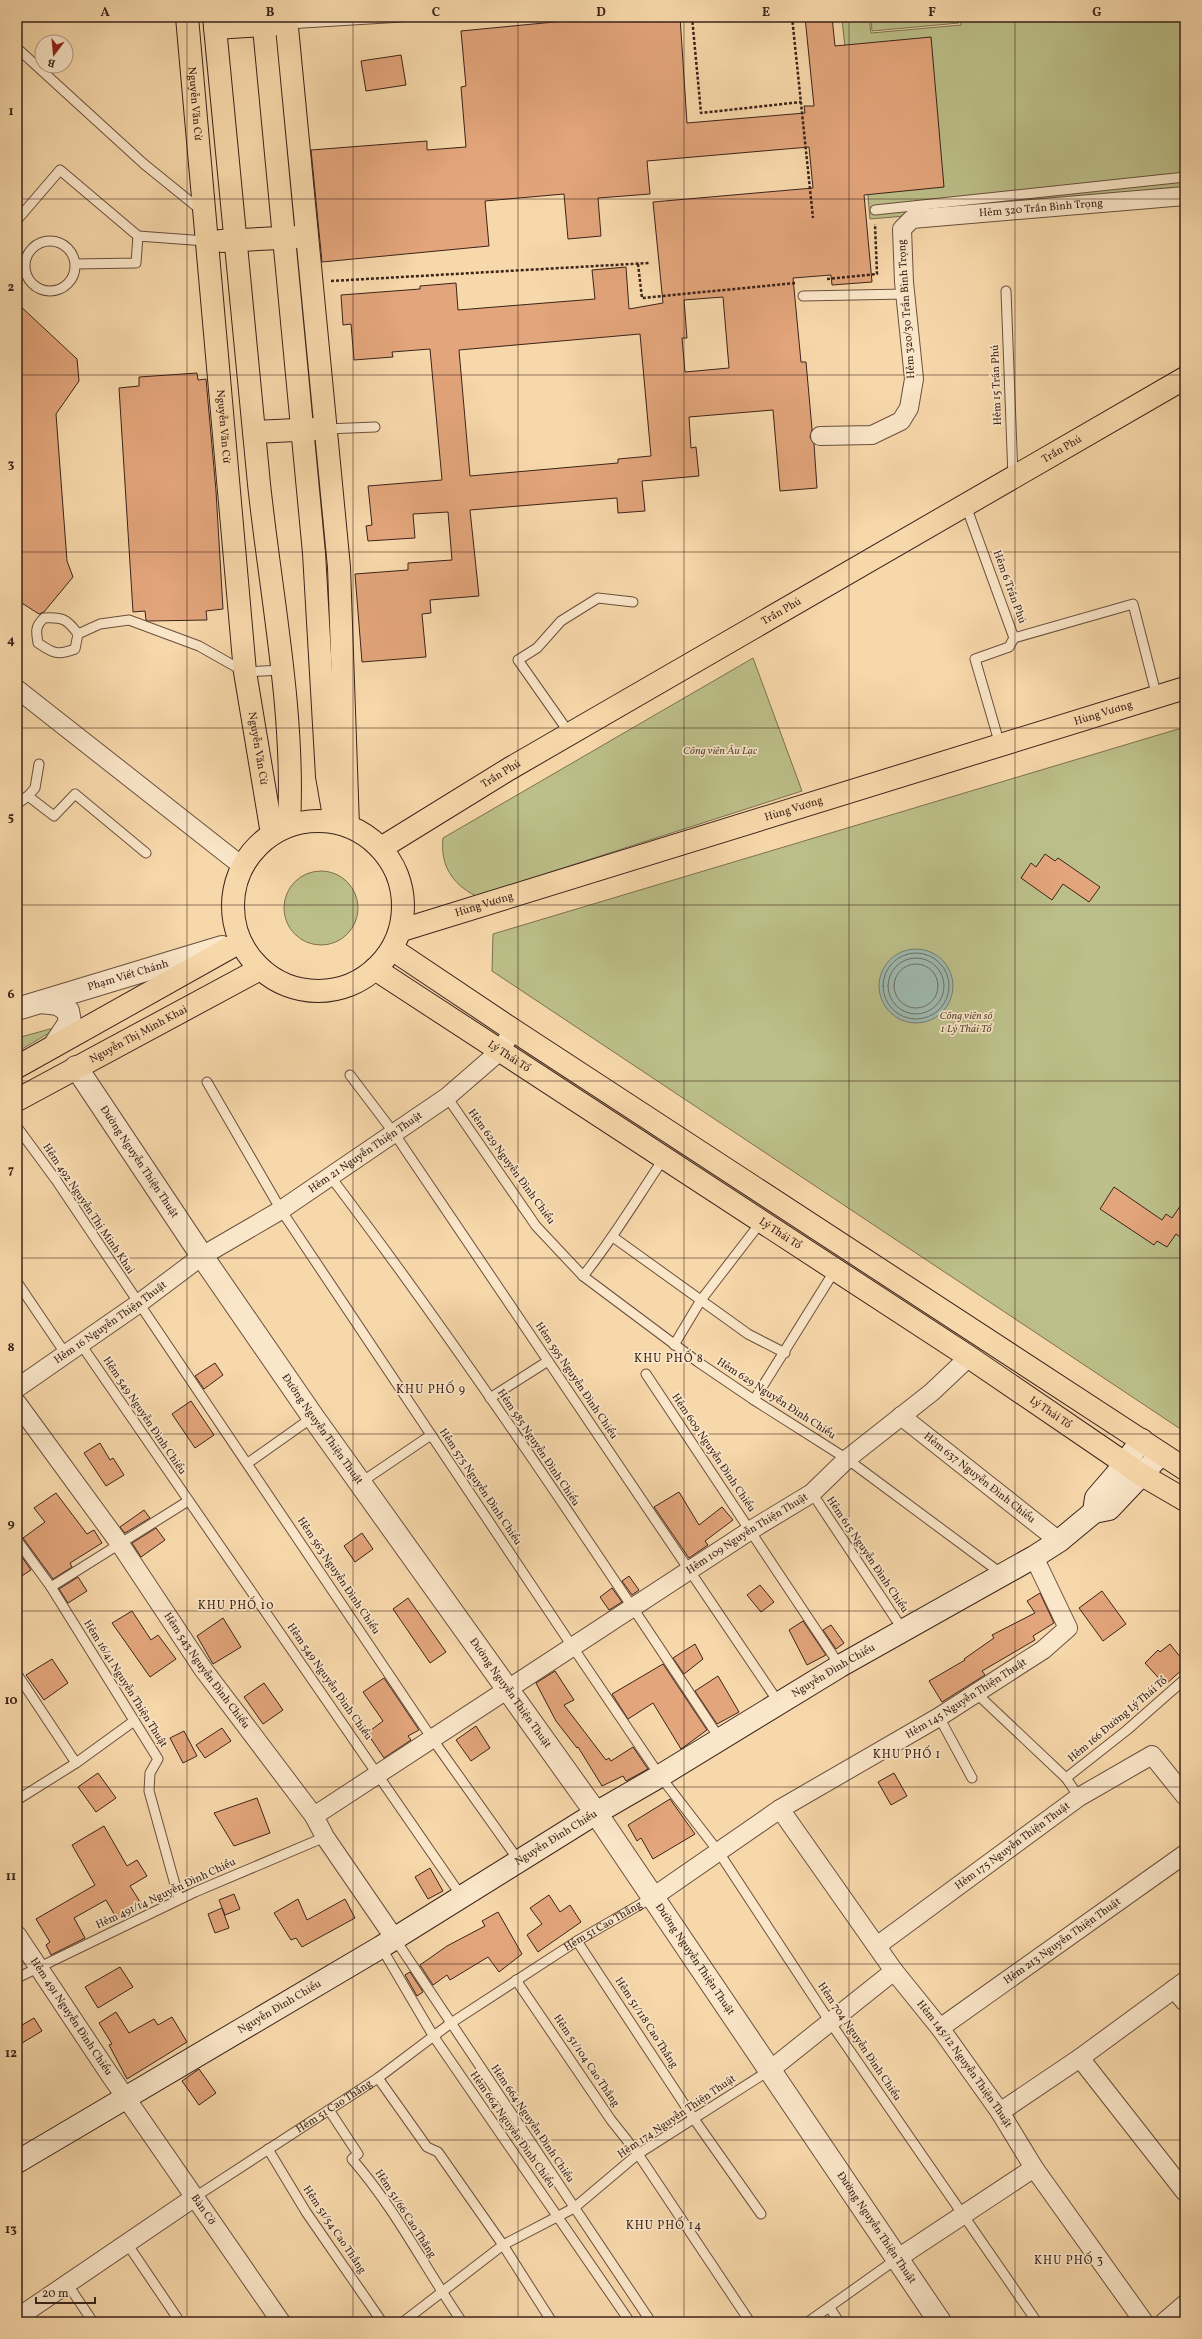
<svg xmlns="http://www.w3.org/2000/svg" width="1202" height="2339" font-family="Vollkorn,serif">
<rect width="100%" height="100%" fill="#f7d8aa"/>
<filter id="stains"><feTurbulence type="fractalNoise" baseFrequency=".005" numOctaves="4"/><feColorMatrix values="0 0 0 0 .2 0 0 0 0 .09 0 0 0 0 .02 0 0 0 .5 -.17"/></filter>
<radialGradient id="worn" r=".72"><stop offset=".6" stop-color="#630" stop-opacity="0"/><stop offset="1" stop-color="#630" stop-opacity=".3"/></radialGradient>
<path fill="#bcbf89" stroke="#7c7152" d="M871,17H958L959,23L872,31Z
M960,17H1185V192L870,219L861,117L852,110L842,20L869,18L871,33L961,25Z
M753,658L802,791L476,896C452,884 440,865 443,838Z
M1185,727V1432L492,971L493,934Z
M284 908a37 37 0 1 1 74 0a37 37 0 1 1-74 0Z
M61,1026L17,1052V1038Z"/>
<path fill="#9eb9af" stroke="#767d74" d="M879 986a37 37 0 1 1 74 0a37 37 0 1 1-74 0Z"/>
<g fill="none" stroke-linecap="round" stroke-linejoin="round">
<path stroke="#6c6e65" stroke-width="1" d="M883 986a33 33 0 1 1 66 0a33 33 0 1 1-66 0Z
M888 986a28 28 0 1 1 56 0a28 28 0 1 1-56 0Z
M894 986a22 22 0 1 1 44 0a22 22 0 1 1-44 0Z"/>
</g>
<path fill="#e3a57b" stroke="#3b231b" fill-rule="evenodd" d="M606,17H680L687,123L805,113L804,106H814L805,17H832L835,46L931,37L944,187L864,195L872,282L832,285L831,275L793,278L801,362H806L812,429L810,437L814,444L817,488L780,491L773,410L689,417L691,448L696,447L699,476L642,481L645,511L618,513L617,498L470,510L479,596L430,600L431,613L422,614L426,657L362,662L355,574L408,570V563L452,560L448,512L413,514L415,538L368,541L366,526L372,525L368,486L442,480L430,349L392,352L393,357L354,360L351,324L343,325L341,295L420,289V286L456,283L458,310L595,299L592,270L626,267L629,309L663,303L653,202L813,188L809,147L647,161L650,194L598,198L601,236L568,239L564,194L485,201L489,246L322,262L311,150L427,141V150L466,147L461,87L466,86L461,31ZM723,297L729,368L685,372L682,338H687L684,300ZM640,334L651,456L618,459V463L470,476L459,350Z
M401,55L406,85L366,91L361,61Z
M17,303L77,359L79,381L56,414L67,561L73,577L44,612L39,614L17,600Z
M197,373L198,380L206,379L216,491L223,609L206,611L207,620L148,621L146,620L145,611L133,612L119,388L139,386V377Z
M1045,854L1055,861L1058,858L1100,887L1089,902L1063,884L1052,900L1021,878L1031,863L1036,867Z
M1114,1187L1162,1220L1166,1214L1172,1218L1185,1199V1241L1176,1234L1167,1247L1157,1241L1154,1245L1100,1209Z
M215,1363L223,1375L204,1389L195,1376Z
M191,1401L214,1435L195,1448L172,1414Z
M100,1443L110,1460L113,1458L124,1475L106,1486L84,1453Z
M679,1492L699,1525L722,1507L733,1520L705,1541L708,1545L689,1558L654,1507Z
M56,1493L87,1534L94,1530L102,1543L70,1563L72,1567L53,1579L23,1538L45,1522L34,1508Z
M144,1510L150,1518L125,1533L120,1527Z
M156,1528L165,1540L141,1557L132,1543Z
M362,1533L373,1549L355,1562L344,1546Z
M17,1550L31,1570L17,1579Z
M629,1576L639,1590L632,1595L622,1581Z
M78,1577L87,1591L68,1603L59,1589Z
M760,1585L774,1602L761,1612L747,1595Z
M612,1588L622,1602L609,1610L600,1597Z
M1102,1591L1126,1624L1103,1641L1079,1608Z
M1040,1593L1054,1623L1033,1636L1035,1640L982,1671L985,1675L942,1702L929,1681L965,1660L964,1659L994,1638L992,1635L1035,1613L1027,1601Z
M408,1598L446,1652L430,1663L393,1609Z
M132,1611L151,1640L158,1635L176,1659L150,1677L112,1623Z
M223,1618L241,1647L213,1664L197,1636Z
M803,1621L826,1655L807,1665L789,1630Z
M831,1625L844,1643L836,1649L823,1630Z
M695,1644L703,1659L684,1674L673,1658Z
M1170,1644L1185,1663V1667L1165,1685L1145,1663L1158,1650L1160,1652Z
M52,1659L68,1683L44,1700L26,1675Z
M663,1664L707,1730L681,1749L653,1703L628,1719L612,1694Z
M555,1671L574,1700L564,1705L606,1760L609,1758L611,1761L633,1747L648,1769L626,1781L623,1776L602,1786L578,1747L577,1748L556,1721L536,1683Z
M718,1676L739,1712L717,1724L695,1691Z
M384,1678L419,1730L408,1736L411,1740L384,1758L367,1733L383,1721L363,1692Z
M264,1683L283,1710L263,1724L244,1697Z
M476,1726L490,1748L471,1761L456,1740Z
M222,1728L231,1741L205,1758L196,1745Z
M184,1731L197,1756L183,1763L170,1738Z
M98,1773L116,1798L96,1812L78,1787Z
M894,1773L907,1796L891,1805L878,1782Z
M257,1798L270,1833L234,1846L214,1813Z
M670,1799L695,1834L653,1859L641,1838L637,1841L628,1825Z
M104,1826L127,1866L137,1860L147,1876L130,1886L142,1905L117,1919L106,1900L74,1918L85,1938L51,1955L46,1945L50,1942L36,1919L95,1885L72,1845Z
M430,1868L443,1891L428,1899L415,1877Z
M234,1894L240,1909L225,1915L219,1900Z
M549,1895L560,1912L570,1905L581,1922L538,1952L527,1935L542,1924L530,1908Z
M298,1899L307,1920L345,1899L355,1918L302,1947L296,1938L291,1940L274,1913Z
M222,1908L229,1928L215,1933L208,1914Z
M498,1912L522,1954L499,1972L488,1957L450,1980L447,1975L433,1985L420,1965L447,1946L485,1926L482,1921Z
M120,1967L133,1987L98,2008L85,1987Z
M410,1972L423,1992L417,1996L405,1975Z
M116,2012L129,2033L154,2019L158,2025L172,2017L187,2042L127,2079L109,2045L112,2044L99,2023Z
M34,2018L42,2031L17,2046V2028Z
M199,2069L216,2093L199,2105L182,2081Z"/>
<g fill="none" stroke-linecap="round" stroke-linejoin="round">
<g stroke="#6a503f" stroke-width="11">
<g id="service">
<path d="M287,24L402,17"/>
<path d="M17,48L144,164L202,211"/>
<path d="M875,210L1185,177"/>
<path d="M17,220L60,170L138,236"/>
<circle cx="50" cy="266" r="25"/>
<path d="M76,264L136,263L138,236L206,241"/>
<path d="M1006,291L1013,477"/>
<path d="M803,296L905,294"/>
<path d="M326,429L375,427"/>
<path d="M966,506L1014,638L1009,647L975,659L1000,745"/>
<path d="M78,634C67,619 63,617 44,618C35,626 36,632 38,643C53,653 57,656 75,649L78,634L100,624L129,620L199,646L245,672L281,670"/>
<path d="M1014,638L1133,604L1157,697"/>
<path d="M570,734L518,660L537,648L561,621L598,598L633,602"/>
<path d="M28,796L35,788L39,764"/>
<path d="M17,804L28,796L54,816L75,794L146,853"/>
<path d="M350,1075L394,1133L779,1703"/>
<path d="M207,1082L281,1210L572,1646L660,1776L718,1851L830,2022L1037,2322"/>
<path d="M447,1097L536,1226L583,1276L698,1362L754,1400L847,1459L1002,1574"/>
<path d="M17,1127L56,1180L431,1737L519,1861"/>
<path d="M330,1176C468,1358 594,1549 720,1739"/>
<path d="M613,1237L748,1334L785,1353"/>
<path d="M583,1276C613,1239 637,1198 664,1158"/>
<path d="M17,1282L65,1353"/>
<path d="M80,1343L462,1897"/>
<path d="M674,1345L701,1300L761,1222"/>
<path d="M646,1374L840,1666"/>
<path d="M490,1398L548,1361"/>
<path d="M754,1400L835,1270"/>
<path d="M248,1463L313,1417"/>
<path d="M360,1483L431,1435"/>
<path d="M812,1493L903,1630"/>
<path d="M17,1540L51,1587L158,1759L150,1773L149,1791L179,1899"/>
<path d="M51,1587L188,1501"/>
<path d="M17,1674L76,1763"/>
<path d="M976,1693L1066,1778L1079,1797"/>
<path d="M939,1717L972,1778"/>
<path d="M1066,1778L1127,1730L1185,1679"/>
<path d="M17,1800L76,1763L134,1721"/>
<path d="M395,1939L651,2322"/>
<path d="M577,1941L694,2119L761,2214"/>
<path d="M381,1947L434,2037L630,2322"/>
<path d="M17,1978L195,1892L325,1837"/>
<path d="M516,1980L611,2120L638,2154L750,2322"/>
<path d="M378,2078L427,2147L438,2152L503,2245L552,2322"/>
<path d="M329,2110L358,2154L352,2159C395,2208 425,2268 462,2322"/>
<path d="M268,2149L306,2212L382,2322"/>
<path id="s1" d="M195,2197L378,2078L451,2023L577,1941L653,1897"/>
<path d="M126,2242L180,2322"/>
<path d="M68,2285L93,2322"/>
<path d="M830,2308L839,2322"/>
<path d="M403,2322L503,2245L574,2208L638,2154L770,2070"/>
<path d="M808,2322L898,2258"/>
</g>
</g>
<g stroke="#6a503f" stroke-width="20">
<g id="minor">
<path id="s2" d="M820,436L872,435L901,421L909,408L914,379L904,282L902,229L912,219L1185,196"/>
<path d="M17,689L242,866"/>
<path id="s3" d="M17,1388L138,1304L202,1256L281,1210L447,1097L500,1051L513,1030"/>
<path id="s4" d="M17,1403L120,1544L203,1669L314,1816L325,1837L395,1939"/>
<path id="s5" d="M901,1416L1059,1541"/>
<path id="s6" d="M780,1809L894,1971L940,2028L1000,2112L1034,2168L1144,2322"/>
<path id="s7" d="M314,1816L751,1530L812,1493L847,1459L932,1392L969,1357"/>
<path id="s8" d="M653,1897L780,1809L939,1717L1018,1666L1043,1650L1068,1628L1034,1557"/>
<path id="s9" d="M17,1935L108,2072L281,2322"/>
<path id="s10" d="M878,1945L1079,1797L1152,1755L1185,1796"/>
<path d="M1174,1989L1185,2002"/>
<path id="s11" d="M940,2028L1185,1854"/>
<path d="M1080,2058L1185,2192"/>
<path d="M770,2070L894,1971"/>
<path d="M1000,2112L1080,2058L1185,1981"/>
<path d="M898,2258L1034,2168"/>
<path d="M17,2318L195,2197"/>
<path d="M1164,2322L1185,2304"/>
</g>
</g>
<g stroke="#6a503f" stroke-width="24">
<g id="tertiary">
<path d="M41,1002L58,1004L68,1011L70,1022L54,1046"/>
<path id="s12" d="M17,1009L222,947"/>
<path id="s13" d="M76,1067L202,1256L313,1417L596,1813L940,2322"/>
</g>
</g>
<g stroke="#3b231b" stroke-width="24">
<g id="secondary">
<path d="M1094,1512L1096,1498L1115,1476L1142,1440"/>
<path id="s14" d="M17,2162L381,1947L596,1813L660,1776L840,1666L1034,1557L1059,1541L1094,1512L1109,1509L1161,1454"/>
</g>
</g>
<g stroke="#3b231b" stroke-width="24">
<g id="primary">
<path id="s15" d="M187,17L245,672L272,834"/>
<path d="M214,17C230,173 243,329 259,484C271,597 295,712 289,825"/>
<path d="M263,17L314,553L327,776L335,822"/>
<path d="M286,17L339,567L348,826"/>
<path d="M215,28L278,24"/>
<path d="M221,241L299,237"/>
<path d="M254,432L317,429"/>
<circle cx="318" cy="906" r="85"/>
<path id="s16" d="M381,848L509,769L1185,378"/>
<path id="s17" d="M402,930L1185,688"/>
<path d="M392,949L513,1030L1185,1469"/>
<path id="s18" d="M375,969L969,1357L1142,1475L1185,1500"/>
<path d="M17,1067L240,942"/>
<path id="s19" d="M17,1100L260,969"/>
</g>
</g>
<path stroke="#3b231b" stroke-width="2.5" stroke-dasharray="3 2" stroke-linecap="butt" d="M692,17L701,113L801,102
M792,17L813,218
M638,264L642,298L796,283
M827,279L877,274L875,224
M331,281L649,263"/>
<use href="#service" stroke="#fae6c8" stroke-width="9"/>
<use href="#minor" stroke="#fae6c8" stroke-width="18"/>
<use href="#tertiary" stroke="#fae6c8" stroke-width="22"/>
<use href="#secondary" stroke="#fae6c8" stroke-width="22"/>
<use href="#primary" stroke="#f7d8aa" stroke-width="22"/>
</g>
<path fill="none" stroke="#3b231b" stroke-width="1" stroke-opacity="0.55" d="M187,17V2322M353,17V2322M518,17V2322M684,17V2322M849,17V2322M1015,17V2322M17,199H1185M17,375H1185M17,552H1185M17,728H1185M17,905H1185M17,1081H1185M17,1258H1185M17,1434H1185M17,1611H1185M17,1787H1185M17,1964H1185M17,2140H1185"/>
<g text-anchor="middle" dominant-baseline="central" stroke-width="3.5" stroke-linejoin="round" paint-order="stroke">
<g font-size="11" fill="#3b231b" stroke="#fae6c8">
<text stroke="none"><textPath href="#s15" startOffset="87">Nguyễn Văn Cừ</textPath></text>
<text stroke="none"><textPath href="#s2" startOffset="423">Hẻm 320 Trần Bình Trọng</textPath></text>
<text transform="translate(907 309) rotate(-94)">Hẻm 320/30 Trần Bình Trọng</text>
<text transform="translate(997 385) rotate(-92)">Hẻm 15 Trần Phú</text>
<text stroke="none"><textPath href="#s15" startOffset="411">Nguyễn Văn Cừ</textPath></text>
<text stroke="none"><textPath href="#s16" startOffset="789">Trần Phú</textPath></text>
<text transform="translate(1009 587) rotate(70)">Hẻm 6 Trần Phú</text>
<text stroke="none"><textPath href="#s16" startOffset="465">Trần Phú</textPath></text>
<text stroke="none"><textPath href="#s17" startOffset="734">Hùng Vương</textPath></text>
<text stroke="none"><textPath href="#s15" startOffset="735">Nguyễn Văn Cừ</textPath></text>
<text stroke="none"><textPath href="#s16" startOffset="141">Trần Phú</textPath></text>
<text stroke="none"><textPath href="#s17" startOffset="410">Hùng Vương</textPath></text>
<text stroke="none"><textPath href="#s17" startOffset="86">Hùng Vương</textPath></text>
<text stroke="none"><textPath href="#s12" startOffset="116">Phạm Viết Chánh</textPath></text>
<text stroke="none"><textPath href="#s19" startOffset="138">Nguyễn Thị Minh Khai</textPath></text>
<text stroke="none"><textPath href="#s18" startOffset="160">Lý Thái Tổ</textPath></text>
<text stroke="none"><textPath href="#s3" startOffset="421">Hẻm 21 Nguyễn Thiện Thuật</textPath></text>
<text stroke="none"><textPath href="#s13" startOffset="114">Đường Nguyễn Thiện Thuật</textPath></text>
<text transform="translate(511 1167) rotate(54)">Hẻm 629 Nguyễn Ðình Chiểu</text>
<text transform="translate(88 1209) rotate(56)">Hẻm 492 Nguyễn Thị Minh Khai</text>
<text stroke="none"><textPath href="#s18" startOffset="484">Lý Thái Tổ</textPath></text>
<text stroke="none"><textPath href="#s3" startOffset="114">Hẻm 16 Nguyễn Thiện Thuật</textPath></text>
<text transform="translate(576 1381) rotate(56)">Hẻm 595 Nguyễn Ðình Chiểu</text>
<text transform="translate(776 1399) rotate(33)">Hẻm 629 Nguyễn Ðình Chiểu</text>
<text stroke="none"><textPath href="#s18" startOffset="808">Lý Thái Tổ</textPath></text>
<text transform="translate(144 1416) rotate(56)">Hẻm 549 Nguyễn Ðình Chiểu</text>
<text stroke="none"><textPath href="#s13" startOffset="438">Đường Nguyễn Thiện Thuật</textPath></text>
<text transform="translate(538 1448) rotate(56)">Hẻm 585 Nguyễn Ðình Chiểu</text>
<text transform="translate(713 1453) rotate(56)">Hẻm 609 Nguyễn Ðình Chiểu</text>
<text stroke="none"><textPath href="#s5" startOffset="100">Hẻm 637 Nguyễn Ðình Chiểu</textPath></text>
<text transform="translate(480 1487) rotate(56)">Hẻm 575 Nguyễn Ðình Chiểu</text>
<text stroke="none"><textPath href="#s7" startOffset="517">Hẻm 109 Nguyễn Thiện Thuật</textPath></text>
<text transform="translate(867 1555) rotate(56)">Hẻm 615 Nguyễn Ðình Chiểu</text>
<text transform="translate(338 1576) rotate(56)">Hẻm 563 Nguyễn Ðình Chiểu</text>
<text stroke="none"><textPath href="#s14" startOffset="953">Nguyễn Đình Chiểu</textPath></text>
<text stroke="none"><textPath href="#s4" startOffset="328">Hẻm 543 Nguyễn Ðình Chiểu</textPath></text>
<text transform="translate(329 1682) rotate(55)">Hẻm 549 Nguyễn Ðình Chiểu</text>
<text transform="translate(125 1684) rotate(58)">Hẻm 16/41 Nguyễn Thiện Thuật</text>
<text stroke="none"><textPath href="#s13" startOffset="762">Đường Nguyễn Thiện Thuật</textPath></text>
<text stroke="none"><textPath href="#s8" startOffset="371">Hẻm 145 Nguyễn Thiện Thuật</textPath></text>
<text transform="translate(1118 1720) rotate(-40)">Hẻm 166 Đường Lý Thái Tổ</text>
<text stroke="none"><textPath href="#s14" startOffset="629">Nguyễn Đình Chiểu</textPath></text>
<text stroke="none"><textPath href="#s10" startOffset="167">Hẻm 175 Nguyễn Thiện Thuật</textPath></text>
<text transform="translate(166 1894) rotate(-25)">Hẻm 491/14 Nguyễn Ðình Chiểu</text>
<text stroke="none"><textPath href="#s1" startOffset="490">Hẻm 51 Cao Thắng</textPath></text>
<text stroke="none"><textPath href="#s11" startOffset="150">Hẻm 213 Nguyễn Thiện Thuật</textPath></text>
<text stroke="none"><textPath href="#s13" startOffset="1086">Đường Nguyễn Thiện Thuật</textPath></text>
<text stroke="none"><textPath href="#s14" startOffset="305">Nguyễn Đình Chiểu</textPath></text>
<text stroke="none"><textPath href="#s9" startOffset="98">Hẻm 491 Nguyễn Ðình Chiểu</textPath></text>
<text transform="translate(646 2023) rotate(57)">Hẻm 51/118 Cao Thắng</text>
<text transform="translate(859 2042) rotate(56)">Hẻm 704 Nguyễn Đình Chiểu</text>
<text transform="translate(586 2061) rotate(56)">Hẻm 51/104 Cao Thắng</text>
<text stroke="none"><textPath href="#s6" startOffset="315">Hẻm 145/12 Nguyễn Thiện Thuật</textPath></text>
<text stroke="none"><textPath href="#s1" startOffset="166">Hẻm 51 Cao Thắng</textPath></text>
<text transform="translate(677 2117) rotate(-34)">Hẻm 174 Nguyễn Thiện Thuật</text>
<text transform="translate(532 2124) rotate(56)">Hẻm 664 Nguyễn Ðình Chiểu</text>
<text transform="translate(512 2130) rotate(55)">Hẻm 664 Nguyễn Đình Chiểu</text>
<text stroke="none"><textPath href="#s9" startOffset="332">Bàn Cờ</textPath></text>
<text transform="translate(405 2214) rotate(57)">Hẻm 51/66 Cao Thắng</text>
<text stroke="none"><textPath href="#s13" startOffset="1410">Đường Nguyễn Thiện Thuật</textPath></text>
<text transform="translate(334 2230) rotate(56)">Hẻm 51/54 Cao Thắng</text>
</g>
<g font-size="11" font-style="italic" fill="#5b4a36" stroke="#fae6c8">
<text x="720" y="751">Công viên Âu Lạc</text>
<text x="966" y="1016">Công viên số<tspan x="966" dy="13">1 Lý Thái Tổ</tspan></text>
</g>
<g font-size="12" letter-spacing="1" fill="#3b231b" stroke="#fae6c8">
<text x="669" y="1359">KHU PHỐ 8</text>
<text x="431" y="1390">KHU PHỐ 9</text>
<text x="236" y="1606">KHU PHỐ 10</text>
<text x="907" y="1755">KHU PHỐ 1</text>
<text x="664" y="2226">KHU PHỐ 14</text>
<text x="1069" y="2261">KHU PHỐ 3</text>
</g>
</g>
<rect width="1202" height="2339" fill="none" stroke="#f7d8aa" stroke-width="44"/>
<g transform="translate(54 54) rotate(196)"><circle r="19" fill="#fae6c8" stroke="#ae9883"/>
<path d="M0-3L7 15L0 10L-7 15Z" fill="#8f2418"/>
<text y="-6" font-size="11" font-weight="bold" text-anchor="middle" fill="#3b231b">B</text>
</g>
<path d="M36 2297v6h59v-6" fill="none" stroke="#3b231b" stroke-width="2"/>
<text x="42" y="2297" font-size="12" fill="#3b231b" stroke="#fae6c8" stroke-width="3" paint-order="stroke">20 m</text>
<rect x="22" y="22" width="1158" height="2295" fill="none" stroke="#3b231b" stroke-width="1.5"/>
<g font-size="13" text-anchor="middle" font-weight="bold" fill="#3b231b">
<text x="105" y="16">A</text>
<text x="270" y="16">B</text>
<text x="436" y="16">C</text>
<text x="601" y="16">D</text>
<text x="766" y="16">E</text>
<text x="932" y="16">F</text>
<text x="1097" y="16">G</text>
<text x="11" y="115">1</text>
<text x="11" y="291">2</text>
<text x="11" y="468">3</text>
<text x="11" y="644">4</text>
<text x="11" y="821">5</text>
<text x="11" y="998">6</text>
<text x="11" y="1174">7</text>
<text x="11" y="1351">8</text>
<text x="11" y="1527">9</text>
<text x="11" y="1704">10</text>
<text x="11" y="1880">11</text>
<text x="11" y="2057">12</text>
<text x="11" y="2233">13</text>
</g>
<rect width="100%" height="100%" filter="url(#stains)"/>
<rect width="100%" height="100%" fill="url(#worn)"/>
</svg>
